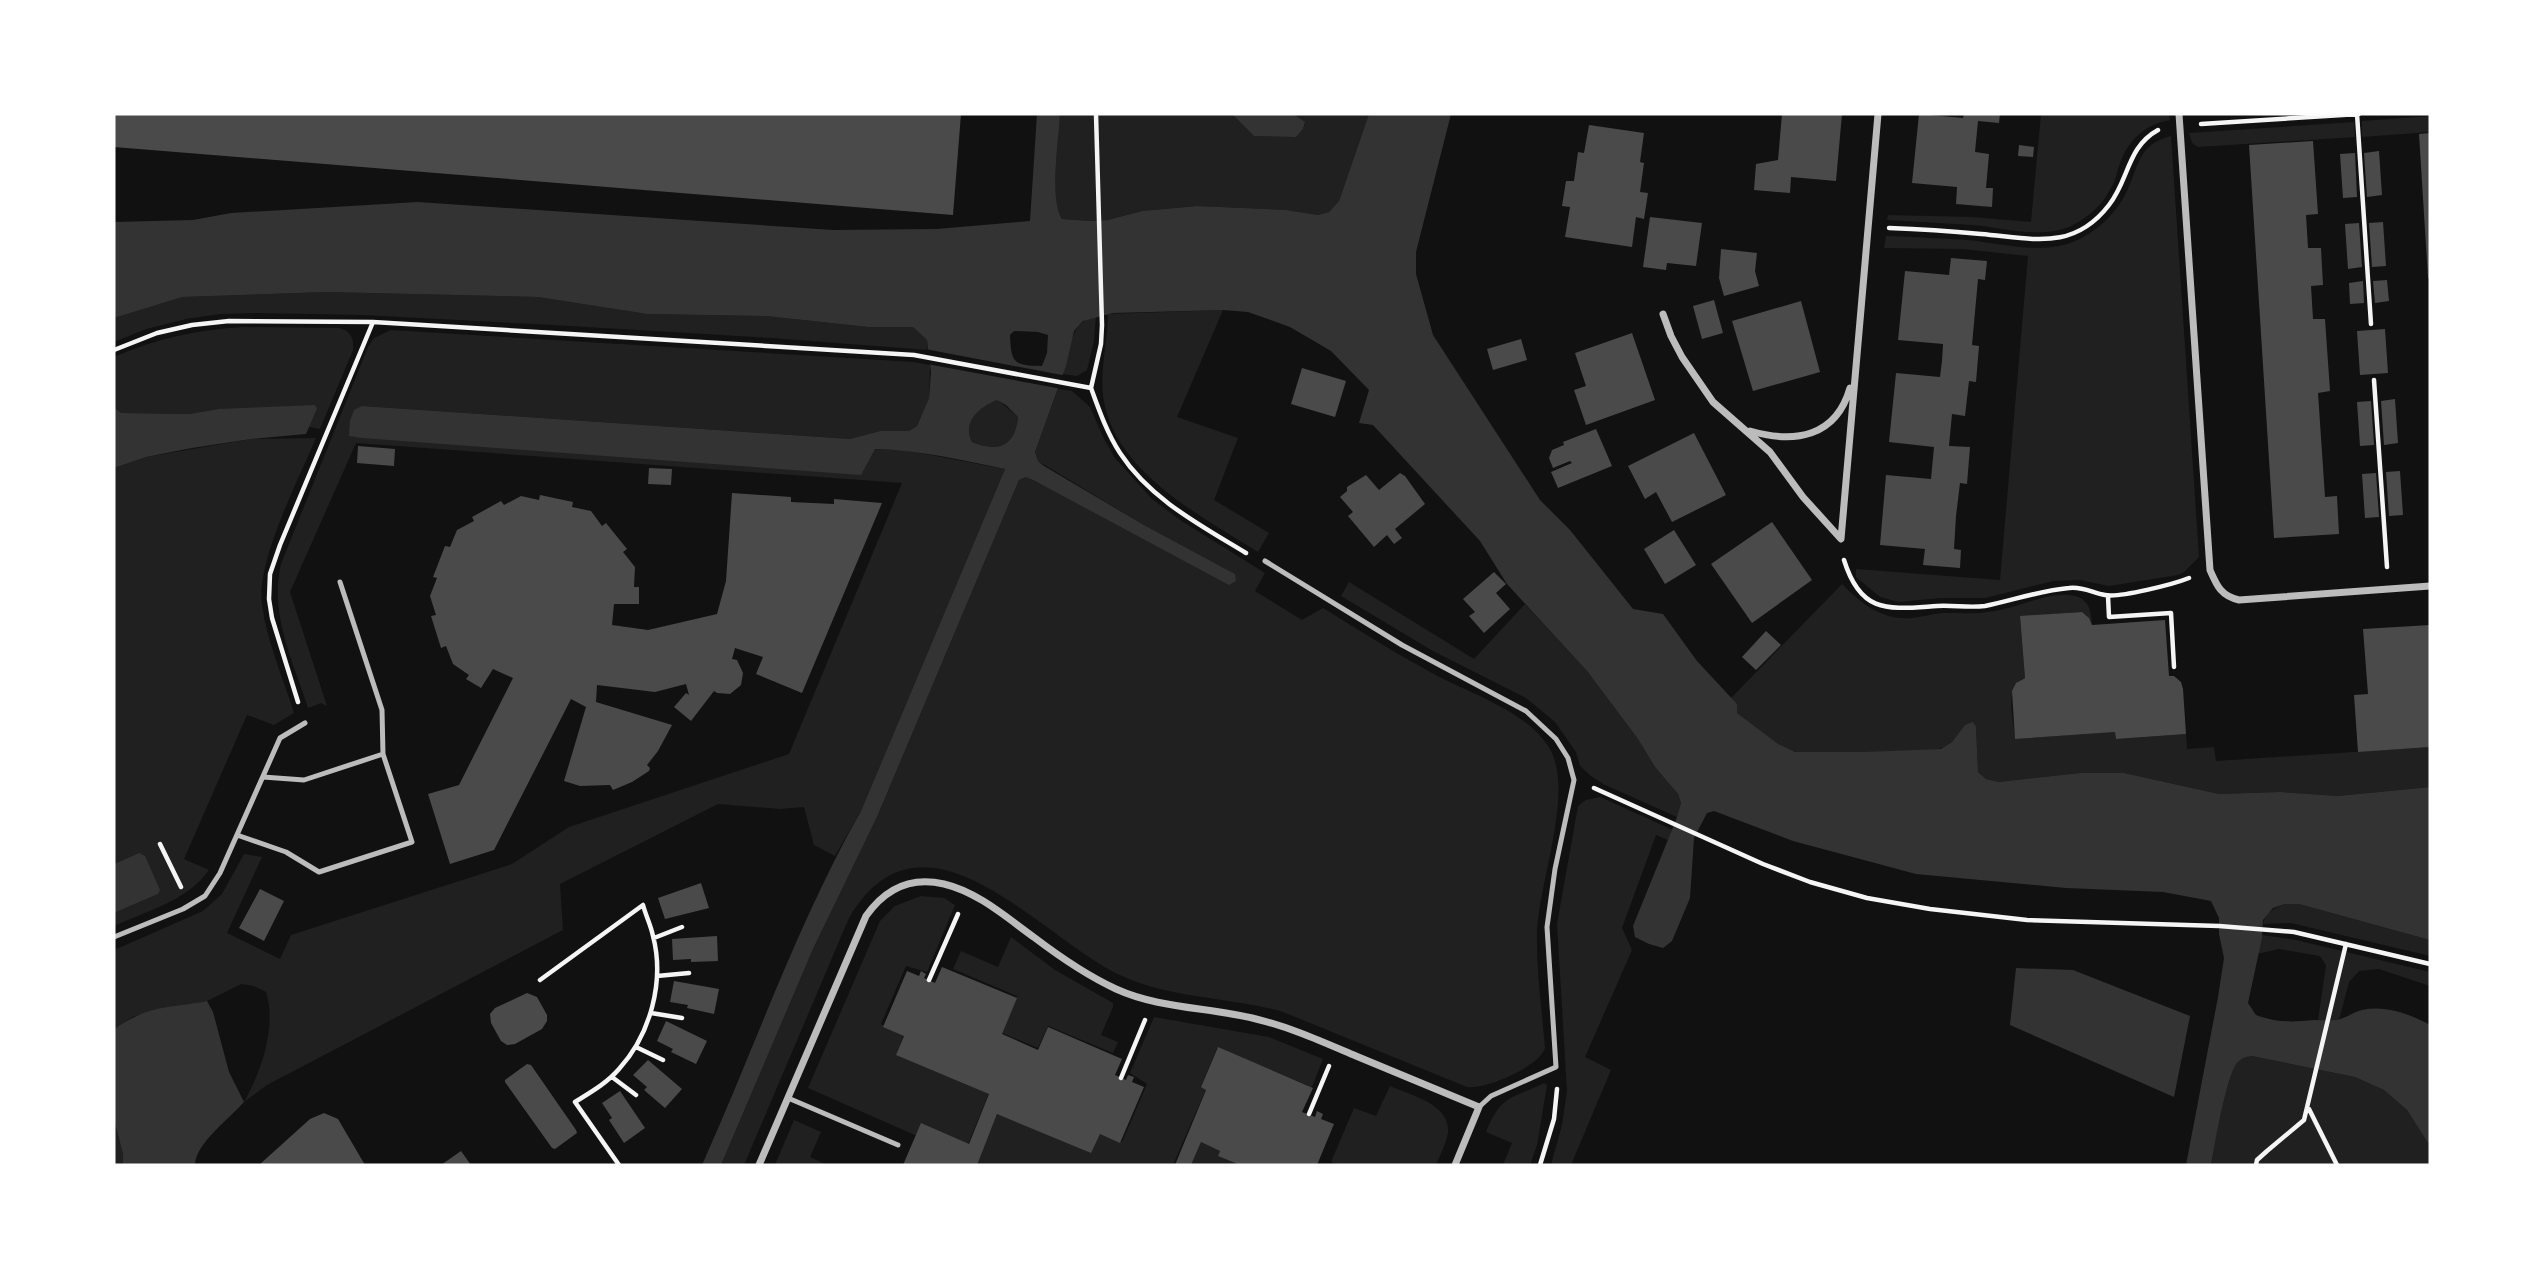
<svg xmlns="http://www.w3.org/2000/svg" width="2544" height="1279" font-family="'Public Sans',sans-serif">
<rect width="100%" height="100%" fill="#111"/>
<path fill="#202020" d="M1060,114H1232L1254,136L1295,137L1303,129L1305,123L1293,114H1369L1339,201L1329,212L1318,215L1286,210L1197,206L1142,211L1108,220L1090,221L1062,219C1049,199 1059,139 1060,114Z
M2041,114H2169L2170,120C2146,124 2128,140 2120,163C2117,171 2116,181 2111,188C2103,204 2089,217 2073,225C2043,240 2005,228 1973,225C1944,223 1916,222 1887,220L1888,215L1972,217L2031,222Z
M2430,116V132L2362,137V121Z
M2354,122L2355,137L2198,147L2192,143L2189,133Z
M2171,136L2199,557L2184,572L2178,575L2109,586L2079,580L2053,581L1985,598H1940L1899,602L1880,597L1856,577V569L2000,580L2028,256L1962,249L1884,248L1886,236C1913,237 1940,238 1967,240C2001,243 2040,255 2073,242C2097,232 2116,214 2127,191C2139,166 2138,144 2171,136Z
M326,292L538,297L647,314L766,316L868,327H913L927,340L928,350L771,338L553,325L363,315L257,313L220,314L186,319L146,329L114,342V318L181,297Z
M1223,310L1177,417L1238,438L1214,500L1269,533L1258,552C1201,516 1112,471 1103,395C1100,368 1108,340 1108,314Z
M1096,316L1094,341L1087,370L1077,376L1063,374C1071,352 1068,322 1096,316Z
M243,327L339,328C351,331 354,338 353,350L320,429L309,427L317,409H219L189,414L121,413L114,407V357C156,338 198,330 243,327Z
M391,330L913,362L930,365L929,398L917,426L909,431H880L850,439L362,406L350,421V436L904,450L1005,469L861,811L835,856L814,845L804,807L780,809L718,804L560,884L563,930L267,1085L244,1102C261,1072 277,1026 266,992L254,986L241,984L207,1001L134,1016L114,1029V950L203,911L222,894L244,854L262,857L227,933L280,959L291,935L512,864L569,827L789,754L902,483L356,443L290,592L327,706L321,703L308,708C293,661 269,614 281,564L368,347L374,338Z
M1058,389L1072,391L1090,407L1104,439L1115,458L1152,499L1180,520L1265,573L1255,591L1302,620L1323,608C1359,630 1395,653 1432,673C1468,693 1525,710 1548,746C1576,787 1539,881 1537,932C1536,971 1542,1010 1545,1048C1539,1067 1485,1090 1467,1087L1283,1012C1231,997 1172,999 1122,976C1042,940 924,790 849,918L744,1165H721L813,949L877,817L1019,480L1026,477L1235,574L1144,525L1038,461L1035,452Z
M997,399L1018,417C1015,446 999,453 972,442C962,422 979,407 997,399Z
M316,438C298,481 256,561 262,605C267,642 283,678 294,713L274,725L247,715L184,859L209,870C187,901 147,911 114,926V913L158,894L139,853L114,864V468L146,457L251,439Z
M1349,582L1474,659L1525,604L1587,671L1638,739L1655,767L1678,794L1681,803L1677,817L1603,784L1591,776L1580,766L1576,752L1555,722L1526,698L1433,651L1341,596Z
M1842,584C1862,604 1881,620 1911,618C1922,617 1932,614 1943,613C1972,613 1983,615 2012,607C2030,602 2056,591 2075,596C2090,600 2091,612 2092,625L2086,615L2079,612L2020,617L2025,678C2003,685 2014,721 2015,739L2115,732L2116,739L2186,734L2187,749L2214,747L2216,761L2430,747V787L2338,796L2280,792L2219,794L2124,773H2080L1999,782L1986,779L1978,772L1976,727L1965,725C1959,733 1953,744 1942,748C1930,753 1813,755 1796,752C1774,748 1754,726 1737,713V704L1731,698Z
M1600,797L1673,830L1668,840L1656,835L1622,928L1632,950L1585,1057L1611,1070L1571,1165H1551L1562,1125L1567,1091L1557,924L1578,806L1586,800Z
M921,896L944,898L955,905L927,972L906,966L881,1024L904,1034L897,1053L989,1093L968,1144L917,1136L808,1088L880,921L895,906Z
M2285,904H2299L2430,940V956L2291,923L2263,924C2265,912 2275,908 2285,904Z
M2262,935L2296,940L2430,972V986L2379,969L2359,971L2349,982L2339,1020L2324,1022L2318,1020L2326,965L2320,956L2279,949L2257,954Z
M1011,937L1055,970L1113,1003V1007L1101,1035L1118,1042L1113,1053L1048,1026L1038,1048L1002,1033L1017,996L953,969L961,951L998,967Z
M1154,1017L1269,1037L1323,1059L1312,1087L1217,1048L1201,1086L1206,1089L1173,1165H976L998,1112L1099,1133L1122,1142L1147,1084L1130,1073Z
M2252,1056L2355,1077L2384,1090L2407,1110L2430,1146V1165H2211C2215,1144 2226,1077 2237,1063C2242,1058 2245,1057 2252,1056Z
M1544,1083L1547,1085L1537,1145L1530,1165H1503L1512,1143L1486,1132C1501,1095 1511,1099 1544,1083Z
M1390,1086C1410,1095 1451,1104 1448,1133C1446,1144 1440,1155 1436,1165H1339L1331,1162L1354,1108L1376,1116Z
M794,1120L821,1132L810,1157L827,1165H775Z
M114,1121L123,1154V1165H114Z
M1201,1142L1220,1151L1218,1156L1240,1165H1191Z"/>
<path fill="#333" fill-rule="evenodd" d="M1037,114H1060C1059,139 1049,199 1062,219L1090,221L1108,220L1142,211L1197,206L1286,210L1318,215L1329,212L1339,201L1369,114H1451L1416,252V274L1433,335L1540,500L1570,530L1633,609L1663,614L1697,661L1737,704V713L1778,744L1795,752H1865L1941,749L1952,742L1965,725L1973,722L1976,727L1978,772L1986,779L1999,782L2080,773H2124L2219,794L2280,792L2338,796L2430,787V940L2299,904H2285L2273,908L2263,920L2262,938L2248,1003L2256,1015C2277,1023 2293,1022 2315,1020C2322,1020 2328,1021 2336,1020C2345,1019 2353,1012 2362,1010C2385,1005 2410,1014 2430,1025V1146L2407,1110L2384,1090L2355,1077L2252,1056C2245,1057 2242,1058 2237,1063C2226,1077 2215,1144 2211,1165H2186L2218,997L2224,958L2219,934V918L2211,901L2163,892L2066,888L1916,874L1793,841L1714,811L1707,813L1694,838L1690,898L1672,941L1663,948L1649,944L1635,937L1633,926L1676,820L1681,803L1678,794L1655,767L1638,739L1587,671L1507,584L1480,541L1373,425L1359,423L1369,390L1331,351L1290,327L1248,312L1223,310L1113,313L1083,321L1074,331L1066,366L1035,452L1038,461L1044,466L1144,525L1235,574L1236,581L1229,585L1035,481L1026,477L1019,480L877,817L813,949L721,1165H702C755,1047 797,924 861,811L1005,469C961,460 920,450 875,449L861,475L362,438L349,436L350,421L354,410L362,406L850,439L880,431H909L917,426L929,398L931,372L927,340L913,327H868L766,316L647,314L538,297L326,292L182,297L114,318V222L193,220L231,213L418,202L833,230L937,229L1030,221ZM1014,331L1038,332L1048,335L1047,353L1042,366C1014,366 1011,363 1010,335ZM997,400L1006,405L1018,417C1015,446 999,453 972,442C962,422 979,407 997,400Z
M1232,114H1293L1305,122L1303,129L1296,137L1254,136Z
M315,405L317,409L306,434L251,439L192,448L146,457L114,468V407L121,413L189,414L219,409Z
M139,853L145,856L160,890L158,894L114,913V864Z
M2016,968L2073,970L2190,1016L2174,1097L2010,1025Z
M207,1001L213,1012L229,1072L244,1102C230,1118 195,1144 195,1165H123V1154L114,1120V1029C151,1004 166,1009 207,1001Z"/>
<path fill="#111" d="M925,349L1067,376L1062,389L927,364Z"/>
<path fill="#4a4a4a" d="M114,114H961L953,215L114,147Z
M1782,114H1842L1836,181L1791,177L1790,193L1754,190L1756,164L1778,160Z
M1919,114L1963,118L1964,114H2000L1999,123L1978,121L1975,152L1989,154L1986,188H1993L1992,207L1956,204L1957,187L1912,183Z
M1589,125L1644,133L1640,162L1644,163L1640,192L1648,193L1644,219L1636,217L1632,247L1565,237L1570,207L1562,206L1566,181H1574L1578,152L1584,153Z
M2430,133V278H2428L2419,134Z
M2313,141L2318,214L2306,215L2308,248H2321L2323,285L2311,286L2313,319H2325L2330,391L2318,393L2325,497L2337,496L2339,534L2274,538L2249,145Z
M2019,145L2034,147L2033,157L2018,156Z
M2379,151L2382,195L2367,197L2364,153Z
M2355,153L2357,197L2343,198L2340,154Z
M1650,217L1702,223L1696,266L1667,263L1666,270L1643,267Z
M2383,222L2386,266L2372,267L2369,223Z
M2359,223L2362,267L2348,269L2345,224Z
M1721,249L1757,253L1755,271L1759,286L1724,296L1719,278Z
M1951,258L1987,261L1985,280L1978,279L1972,345L1979,346L1976,382L1969,381L1965,416L1952,414L1949,446L1970,447L1967,484L1960,483L1956,516L1954,549L1961,550L1960,568L1923,565L1925,549L1880,545L1886,475L1931,479L1934,447L1889,442L1896,373L1940,377L1942,361L1943,344L1898,340L1905,271L1949,275Z
M2387,280L2389,301L2375,303L2373,281Z
M2363,281L2364,303L2350,304L2349,283Z
M1714,300L1723,333L1702,339L1693,306Z
M1801,301L1820,372L1753,391L1732,321Z
M2385,329L2388,373L2360,375L2357,331Z
M1632,333L1655,400L1586,425L1574,390L1586,386L1575,353Z
M1521,339L1527,360L1493,370L1487,349Z
M1302,368L1346,381L1335,417L1291,404Z
M2395,399L2398,443L2384,445L2381,401Z
M2371,401L2374,445L2360,446L2357,402Z
M1596,429L1612,466L1558,488L1551,472L1572,463L1570,461L1553,468L1549,458L1552,450L1564,445L1563,442Z
M1694,433L1726,495L1672,522L1656,492L1645,499L1628,466Z
M358,446L395,449L394,466L357,463Z
M649,468L672,469L671,485L648,484Z
M2400,471L2403,515L2389,516L2386,472Z
M1400,473L1405,476L1425,504L1395,529L1402,538L1394,544L1387,535L1374,547L1348,516L1353,512L1340,497L1347,491V487L1366,475L1379,490Z
M2376,473L2379,517L2365,518L2362,474Z
M732,493L791,497V502L834,504V499L882,503L802,693L756,674L763,657L735,648L732,659L737,660L743,673L741,685L730,694L717,693L714,691L691,721L674,707L686,693L689,695L686,684L655,692L597,685L596,702L672,725L658,751L647,765L650,768L649,771L632,782L613,790L610,785L580,786L564,781L586,707L571,699L494,850L450,864L428,794L459,785L513,678L493,669L481,688L466,679L469,675L453,664L446,646L441,648L431,616L436,615L430,596L437,578L433,577L445,546L450,547L457,530L474,521L472,517L501,501L504,505L521,496L539,500L540,495L573,502L572,507L591,511L602,526L606,523L627,549L623,552L635,567L634,587H639V604H614L612,625L648,630L717,614L726,581Z
M1772,522L1812,580L1752,623L1711,564Z
M1674,530L1696,565L1665,584L1644,549Z
M1494,572L1506,584L1496,593L1510,609L1484,633L1469,616L1475,612L1463,599Z
M2082,612L2089,618L2092,625L2165,620L2169,676H2174L2181,682L2183,689L2186,734L2116,739L2115,732L2015,739L2012,691L2016,683L2025,678L2020,616Z
M2430,625V747L2358,752L2354,695L2368,694L2363,629Z
M1766,631L1781,645L1756,670L1742,657Z
M701,883L709,908L665,919L658,898Z
M260,889L284,901L264,941L239,928Z
M717,936L718,961L691,962V959L673,960L672,939Z
M942,967L1017,998L1002,1034L1038,1050L1048,1027L1122,1059L1115,1075L1126,1080L1128,1075L1134,1077L1132,1082L1144,1087L1120,1143L1100,1134L1091,1153L997,1114L977,1165H903L921,1123L969,1144L989,1094L896,1055L904,1036L883,1027L907,971L919,976L921,971L926,974L924,978L935,983Z
M674,981L719,989L714,1014L687,1008L688,1005L670,1002Z
M527,993L537,997L547,1015V1021L542,1029L515,1044L507,1045L501,1041L491,1023L490,1014L495,1008Z
M666,1021L707,1041L696,1064L671,1052L673,1049L657,1041Z
M1218,1047L1313,1088L1302,1112L1315,1117L1317,1111L1323,1114L1321,1119L1334,1124L1317,1165H1240L1218,1156L1220,1151L1201,1142L1191,1165H1175L1206,1090L1201,1087Z
M648,1060L682,1089L665,1108L644,1090L647,1087L633,1075Z
M527,1064L531,1065L576,1130L577,1133L555,1149L552,1148L505,1082V1080Z
M620,1091L645,1128L624,1143L609,1120L612,1118L602,1103Z
M324,1113L338,1119L365,1165H259L310,1119Z
M461,1151L471,1165H441Z"/>
<g fill="none" stroke-linecap="round" stroke-linejoin="round">
<path stroke="#f5f5f5" stroke-width="4.5" d="M2357,114L2371,324
M2201,124L2359,114
M1889,228C1920,229 1950,231 1981,234C2031,238 2073,252 2109,205C2129,180 2127,147 2158,130
M114,350L157,333L192,325L229,321L373,322L914,355L1091,388
M2374,380L2387,567
M1091,388L1101,344L1102,325L1096,114
M1091,388C1099,410 1107,433 1120,453C1150,499 1200,525 1246,553
M1844,560C1861,615 1889,609 1937,606C1953,605 1969,608 1985,606C2014,600 2038,591 2069,588C2082,586 2093,593 2105,595C2120,598 2174,584 2189,578
M2108,596L2109,617L2171,613L2174,667
M298,702L272,618L269,599L270,574L280,545L373,322
M1594,788L1763,864L1810,882L1867,898L1930,909L2027,920L2219,926L2294,932L2430,964
M160,844L181,887
M654,938L682,927
M657,976L689,973
M540,980L643,905C646,916 651,926 653,936C665,982 650,1035 619,1069C607,1083 591,1092 575,1102L619,1165
M929,980L958,914
M651,1013L682,1018
M636,1047L663,1060
M612,1077L636,1095
M1121,1078L1145,1020
M2309,1109L2337,1165
M1309,1114L1329,1066
M1540,1165L1554,1119L1557,1089
M2256,1165L2257,1160L2267,1151L2304,1120L2346,944"/>
<path stroke="#bcbcbc" stroke-width="5" d="M1265,561L1402,645L1526,711L1556,739L1568,758L1574,780L1555,869L1547,927L1556,1067L1491,1096L1479,1107
M263,777L304,780L383,754
M237,835L286,852L319,872L412,842L383,754L382,710L340,582
M114,937L183,909L205,896L220,873L280,738L305,723
M788,1098L898,1145"/>
<path stroke="#bcbcbc" stroke-width="7" d="M2179,114L2210,570C2217,586 2221,596 2239,600L2430,586
M1663,314L1671,336L1682,357L1713,402L1770,452L1803,497L1841,539L1878,114
M1750,431C1795,444 1836,437 1850,388
M759,1165L866,916C885,889 910,876 944,884C978,892 1007,918 1035,938C1060,957 1086,975 1116,989C1160,1009 1209,1007 1256,1019C1290,1027 1323,1042 1356,1056C1397,1073 1438,1090 1479,1107L1455,1165"/>
</g>
<rect width="2544" height="1279" fill="none" stroke="#ffffff" stroke-width="231"/>
</svg>
